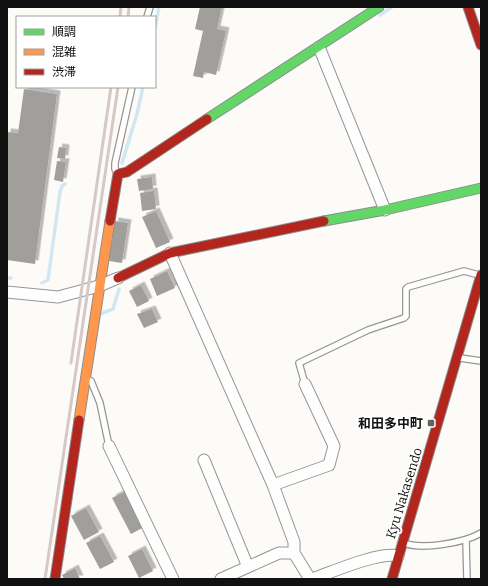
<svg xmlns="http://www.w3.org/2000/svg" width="488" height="586" font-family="Bitter,'Noto Sans JP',serif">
<defs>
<filter id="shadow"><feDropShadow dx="3.5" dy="-3.5" stdDeviation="0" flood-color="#0004"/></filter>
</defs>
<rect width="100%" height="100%" fill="#fcfbf8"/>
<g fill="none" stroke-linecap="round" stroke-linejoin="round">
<path stroke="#d2e7f2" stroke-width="3.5" d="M380,15L392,7
M155,28L159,7
M122,163L137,114L143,87
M7,278H11
M42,283L48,280L60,192L62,186L65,184
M100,314L113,309L119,289"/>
</g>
<path fill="#a09f9c" filter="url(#shadow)" d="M200,7H222L217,29L226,31L216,75L204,72L203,78L193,76L203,31L195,29Z
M24,89L57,94L35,264L7,260V132L18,133Z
M59,147L66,148L65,159L57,158Z
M57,161L66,162L63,182L54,180Z
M152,177L153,189L139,191L137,179Z
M154,191L156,209L142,211L140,193Z
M156,211L170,242L156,248L142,217Z
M115,221L128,223L122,263L109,261Z
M167,271L175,288L157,296L150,279Z
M141,285L149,301L137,307L129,291Z
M152,309L158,322L144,328L137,314Z
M126,491L144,527L131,534L112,498Z
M86,508L99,532L84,540L71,516Z
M100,536L114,562L100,569L86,543Z
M142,549L153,571L139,578L128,556Z
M75,568L80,579H64L62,575Z"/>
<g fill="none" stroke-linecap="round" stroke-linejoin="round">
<g stroke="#979695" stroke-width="8">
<path id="lane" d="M147,17L150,7
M118,174L115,169V163L132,87
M460,358L481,361
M89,380L91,381L100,403L109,446
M305,384L299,363L368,330L404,318L406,316V289L408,287L464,271L479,275
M466,541L467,579
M404,543C422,550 464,543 481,533"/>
</g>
<g stroke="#979695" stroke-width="13">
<path id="street" d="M319,47L385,210
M170,253L273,485L294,542V553L310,579
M7,292L58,297L99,286L118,278
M109,446L173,579
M204,460L248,567
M273,485L329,465L334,446L305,384
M221,579L279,553H294
M312,579C332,572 380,551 398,556"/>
</g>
<g stroke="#8d8d8c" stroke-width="11">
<path id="fast" d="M207,119L379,7
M324,221L385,210L481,188"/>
</g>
<g stroke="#8d8d8c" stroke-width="11">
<path id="slow" d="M79,420L110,221"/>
</g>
<g stroke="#8d8d8c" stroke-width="11">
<path id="jam" d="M468,7L481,45
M110,221L118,174L127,172L207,119
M118,278L170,253L324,221
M55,579L79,420
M392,579L481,275"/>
</g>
<use href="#lane" stroke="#fffefe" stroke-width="5.5"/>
<use href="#street" stroke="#fffefe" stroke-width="11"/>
<use href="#fast" stroke="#63d668" stroke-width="9"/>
<use href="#slow" stroke="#ff974d" stroke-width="9"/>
<use href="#jam" stroke="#b3261e" stroke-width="9"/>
<path stroke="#d7c8c8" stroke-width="3" d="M120,17L121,7
M128,17L129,7
M71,363L111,87
M45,579L118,87"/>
</g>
<rect fill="#636362" stroke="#fff" stroke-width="1.5" x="427" y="419" width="8" height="8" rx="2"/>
<g text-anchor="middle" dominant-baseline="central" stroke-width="4" stroke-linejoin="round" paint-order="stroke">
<g font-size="13" font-weight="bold" fill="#111" stroke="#fff" text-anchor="end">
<text x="423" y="423">和田多中町</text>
</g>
<g font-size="13" fill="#111" stroke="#fff">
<text transform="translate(404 493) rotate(-73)">Kyu Nakasendo</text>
</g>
</g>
<rect width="488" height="586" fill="none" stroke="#111111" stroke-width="16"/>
<rect x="16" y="16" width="140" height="72" fill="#ffffff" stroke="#a0a0a0"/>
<rect x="24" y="29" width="20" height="6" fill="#63d668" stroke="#a0a0a0"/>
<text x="52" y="36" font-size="12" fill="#111111">順調</text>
<rect x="24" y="49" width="20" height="6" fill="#ff974d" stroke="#a0a0a0"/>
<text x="52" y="56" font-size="12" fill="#111111">混雑</text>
<rect x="24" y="69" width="20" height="6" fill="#b3261e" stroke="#a0a0a0"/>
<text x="52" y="76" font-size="12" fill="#111111">渋滞</text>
</svg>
